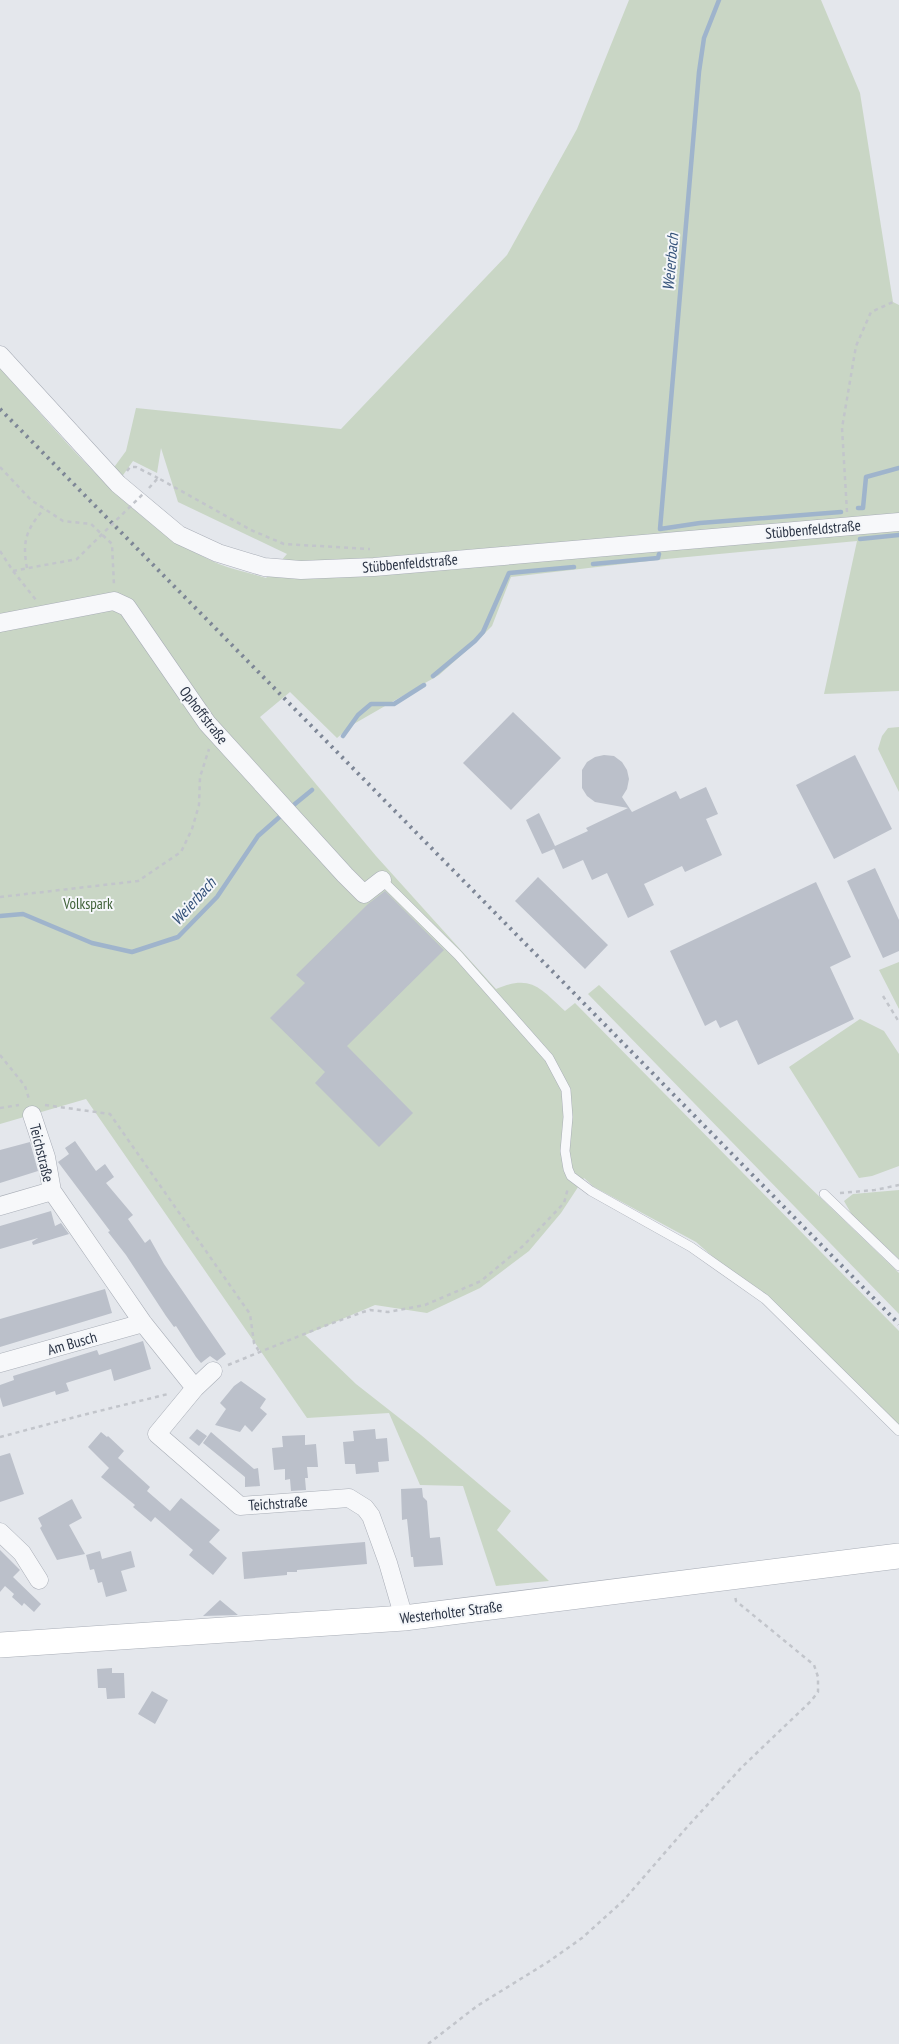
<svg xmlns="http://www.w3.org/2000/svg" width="899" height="2044" font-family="'PT Sans Narrow',sans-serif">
<rect width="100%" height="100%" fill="#e4e7ec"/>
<path fill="#c9d6c5" d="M629,0H821L860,93L893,302L899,305V691L824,694L857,541L666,559L511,577L492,626L475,643L439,675L352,725L337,738L290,692L260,717L376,856L496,989C531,974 540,988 565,1011L575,1003L899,1331V1429L766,1303L696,1242L594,1187L584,1178L561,1213L529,1251L480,1288L427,1313L375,1305L305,1335L356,1384L421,1435L511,1511L497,1530L549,1581L496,1586L463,1486L420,1485L389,1413L307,1418L86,1099L0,1124V368C63,437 131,527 219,564C234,570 251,573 266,578L287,554L178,502L161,448L157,473L133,461L121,478L112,470L126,451L136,408L341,429L507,255L577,129Z
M899,727V792L878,749L882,736L888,728Z
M899,962V1009L879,970Z
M599,985L899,1273V1314L588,994Z
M860,1019L884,1031L899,1054V1166L872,1176L859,1178L789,1067Z
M899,1190V1259L852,1215L844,1201L853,1194Z"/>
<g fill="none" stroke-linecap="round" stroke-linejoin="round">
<path stroke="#9fb4cc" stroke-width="4.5" d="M719,0L704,38L699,72L660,529L700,523L841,512
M858,508H863L866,477L899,468
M860,539L899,535
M593,564L658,558L659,554
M433,676L475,641L483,632L509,573L574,567
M343,736L358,715L371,704H394L424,685
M290,808L312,790
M0,916L23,914L92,943L132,952L178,937L217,897L258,836L284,813"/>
</g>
<path fill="#bbc0ca" d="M513,712L561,758L511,810L463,763Z
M604,755L614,756L622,762L627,770L629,779L627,789L622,797L632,812L676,791L680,799L706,787L718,814L706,819L722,855L685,872L682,866L644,884L654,905L628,918L607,873L592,880L583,860L563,869L554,849L542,854L526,820L539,813L555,846L588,831L586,828L628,808L595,802L587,796L582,788V770L587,762L595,757Z
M855,755L892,829L834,859L796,785Z
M875,868L899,920V951L883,958L847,881Z
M538,877L608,945L585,969L515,901Z
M816,882L851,957L830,967L854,1019L758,1065L737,1020L720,1028L716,1020L705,1026L670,951Z
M385,891L444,950L347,1046L413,1113L379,1147L315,1083L325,1072L270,1018L305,983L296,975L368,904Z
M75,1141L96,1171L105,1164L114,1177L106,1183L133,1215L128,1219L145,1243L150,1239L164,1264L226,1354L217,1361L210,1356L201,1363L196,1357L176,1326L174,1327L166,1316L126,1255L108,1232L110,1231L58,1162L69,1154L65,1148Z
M30,1142L38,1171L0,1183V1150Z
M51,1211L55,1226L61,1223L69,1234L33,1245L32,1242L38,1238L0,1249V1226Z
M105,1289L112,1313L0,1347V1319Z
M143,1341L151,1369L114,1381L111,1369L66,1383L69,1391L56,1395L55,1391L3,1407L0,1397V1385L14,1380L13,1376L97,1350L99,1355Z
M241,1381L266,1399L260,1408L267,1414L252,1432L245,1425L240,1432L215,1425L226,1409L220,1403L234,1386Z
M197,1429L207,1436L199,1446L189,1438Z
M375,1429L376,1439L387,1438L389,1461L378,1462L379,1472L356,1474L355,1464H345L343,1442L354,1441L353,1431Z
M101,1432L107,1437L108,1436L124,1451L118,1458L150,1487L147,1491L170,1511L181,1498L220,1530L209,1542L227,1558L213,1575L189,1555L193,1550L155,1517L151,1522L133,1507L135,1505L101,1477L109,1468L88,1447Z
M211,1432L254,1469L258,1468L260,1486L245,1487V1477L203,1443Z
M305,1435V1445L316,1444L318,1467H307L308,1478H305L306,1490L291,1491L290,1479L285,1480V1469L274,1470L272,1448L283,1447L282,1436Z
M10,1453L24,1494L0,1502V1456Z
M422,1488L423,1497L427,1501L430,1538L440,1537L443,1565L414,1567L413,1557H411L407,1519L402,1520L401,1489Z
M72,1499L82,1518L69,1525L85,1554L57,1560L40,1528L42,1526L38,1518Z
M365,1542L367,1564L297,1570V1572H287V1575L244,1579L242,1552Z
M0,1550L20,1570L13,1577L41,1604L34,1612L24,1603L22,1606L12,1597L14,1594L5,1586L0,1592Z
M100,1551L102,1559L131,1551L135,1567L121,1571L127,1591L106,1597L102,1582L98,1583L94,1569L90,1570L86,1555Z
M220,1600L238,1615L203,1616Z
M112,1668V1673H124L125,1698L107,1699L106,1688H98L97,1669Z
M152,1691L168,1700L155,1724L138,1714Z"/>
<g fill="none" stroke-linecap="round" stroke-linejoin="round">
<g stroke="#a9aeb7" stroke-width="10">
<path id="service" d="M382,880L458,955L549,1058L566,1090L568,1117L565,1151L568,1169L571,1176L591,1191L691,1247L765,1299L899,1431
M824,1194L899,1266"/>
</g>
<g stroke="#a9aeb7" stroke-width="19">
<path id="minor" d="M0,355L118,484L179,535L218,553L264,567L301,570L374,567L899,522
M0,623L114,601L127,607L207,723L345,875L364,894L382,880
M32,1115L46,1157L52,1191
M0,1206L52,1191L143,1323L195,1388
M0,1363L143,1323
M213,1371L195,1388L157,1434L240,1506L349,1498L365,1508L371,1516L388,1563L404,1618
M0,1532L22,1553L39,1580"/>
</g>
<g stroke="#a9aeb7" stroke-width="26">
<path id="secondary" d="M0,1645L404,1618L899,1556"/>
</g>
<path stroke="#c2c5cb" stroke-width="2.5" stroke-dasharray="4 4" stroke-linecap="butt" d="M0,467L31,500L63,521L91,524L112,544L114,585
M127,471L130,467H136L158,478
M149,488L158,478L251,530L284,544L370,549
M847,512L842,428L856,346L871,312L893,302
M0,551L13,571L36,600
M27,568C22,541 26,530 44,509
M13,571L77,559L88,548
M0,897L138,881L181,852L192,829L199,805L200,777L209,749
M883,996L899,1022
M0,1055L25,1086L29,1099
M45,1105L110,1114L250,1314L254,1343L260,1353
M0,1108L19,1105
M840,1193L875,1190L899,1185
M228,1365L319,1328L363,1312L370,1310L388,1312L425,1305L481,1281L523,1246L564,1203L568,1188
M0,1437L79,1416L168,1394
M428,2044L477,2006L548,1962L582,1938L623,1901L688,1826L742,1767L811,1701L818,1692V1677L814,1665L736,1601L735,1596"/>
<use href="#service" stroke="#f7f8fa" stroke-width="9"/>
<use href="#minor" stroke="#f7f8fa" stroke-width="18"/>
<use href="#secondary" stroke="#fff" stroke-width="25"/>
<path stroke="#7d8696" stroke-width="4" stroke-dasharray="2.5 5" stroke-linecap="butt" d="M0,409L899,1324"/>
<path stroke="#c2c5cb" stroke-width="2.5" stroke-dasharray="4 4" stroke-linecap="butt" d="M88,548L144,493"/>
</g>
<g text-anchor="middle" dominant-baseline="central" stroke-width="4" stroke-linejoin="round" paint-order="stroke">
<g font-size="15" fill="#2b3445" stroke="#f4f6f9">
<text transform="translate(813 529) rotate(-5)">Stübbenfeldstraße</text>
<text transform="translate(410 563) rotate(-5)">Stübbenfeldstraße</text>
<text transform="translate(204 715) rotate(52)">Ophoffstraße</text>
<text transform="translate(42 1153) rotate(76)">Teichstraße</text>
<text transform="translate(72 1343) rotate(-16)">Am Busch</text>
<text transform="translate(278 1503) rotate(-4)">Teichstraße</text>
<text transform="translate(451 1612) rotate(-7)">Westerholter Straße</text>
</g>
<g font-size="15" fill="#3f6138" stroke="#f4f6f9">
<text x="88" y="903">Volkspark</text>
</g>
<g font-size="16" font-style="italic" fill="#34527a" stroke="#f4f6f9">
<text transform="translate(670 262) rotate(-85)">Weierbach</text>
<text transform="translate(193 901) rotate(-48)">Weierbach</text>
</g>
</g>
</svg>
